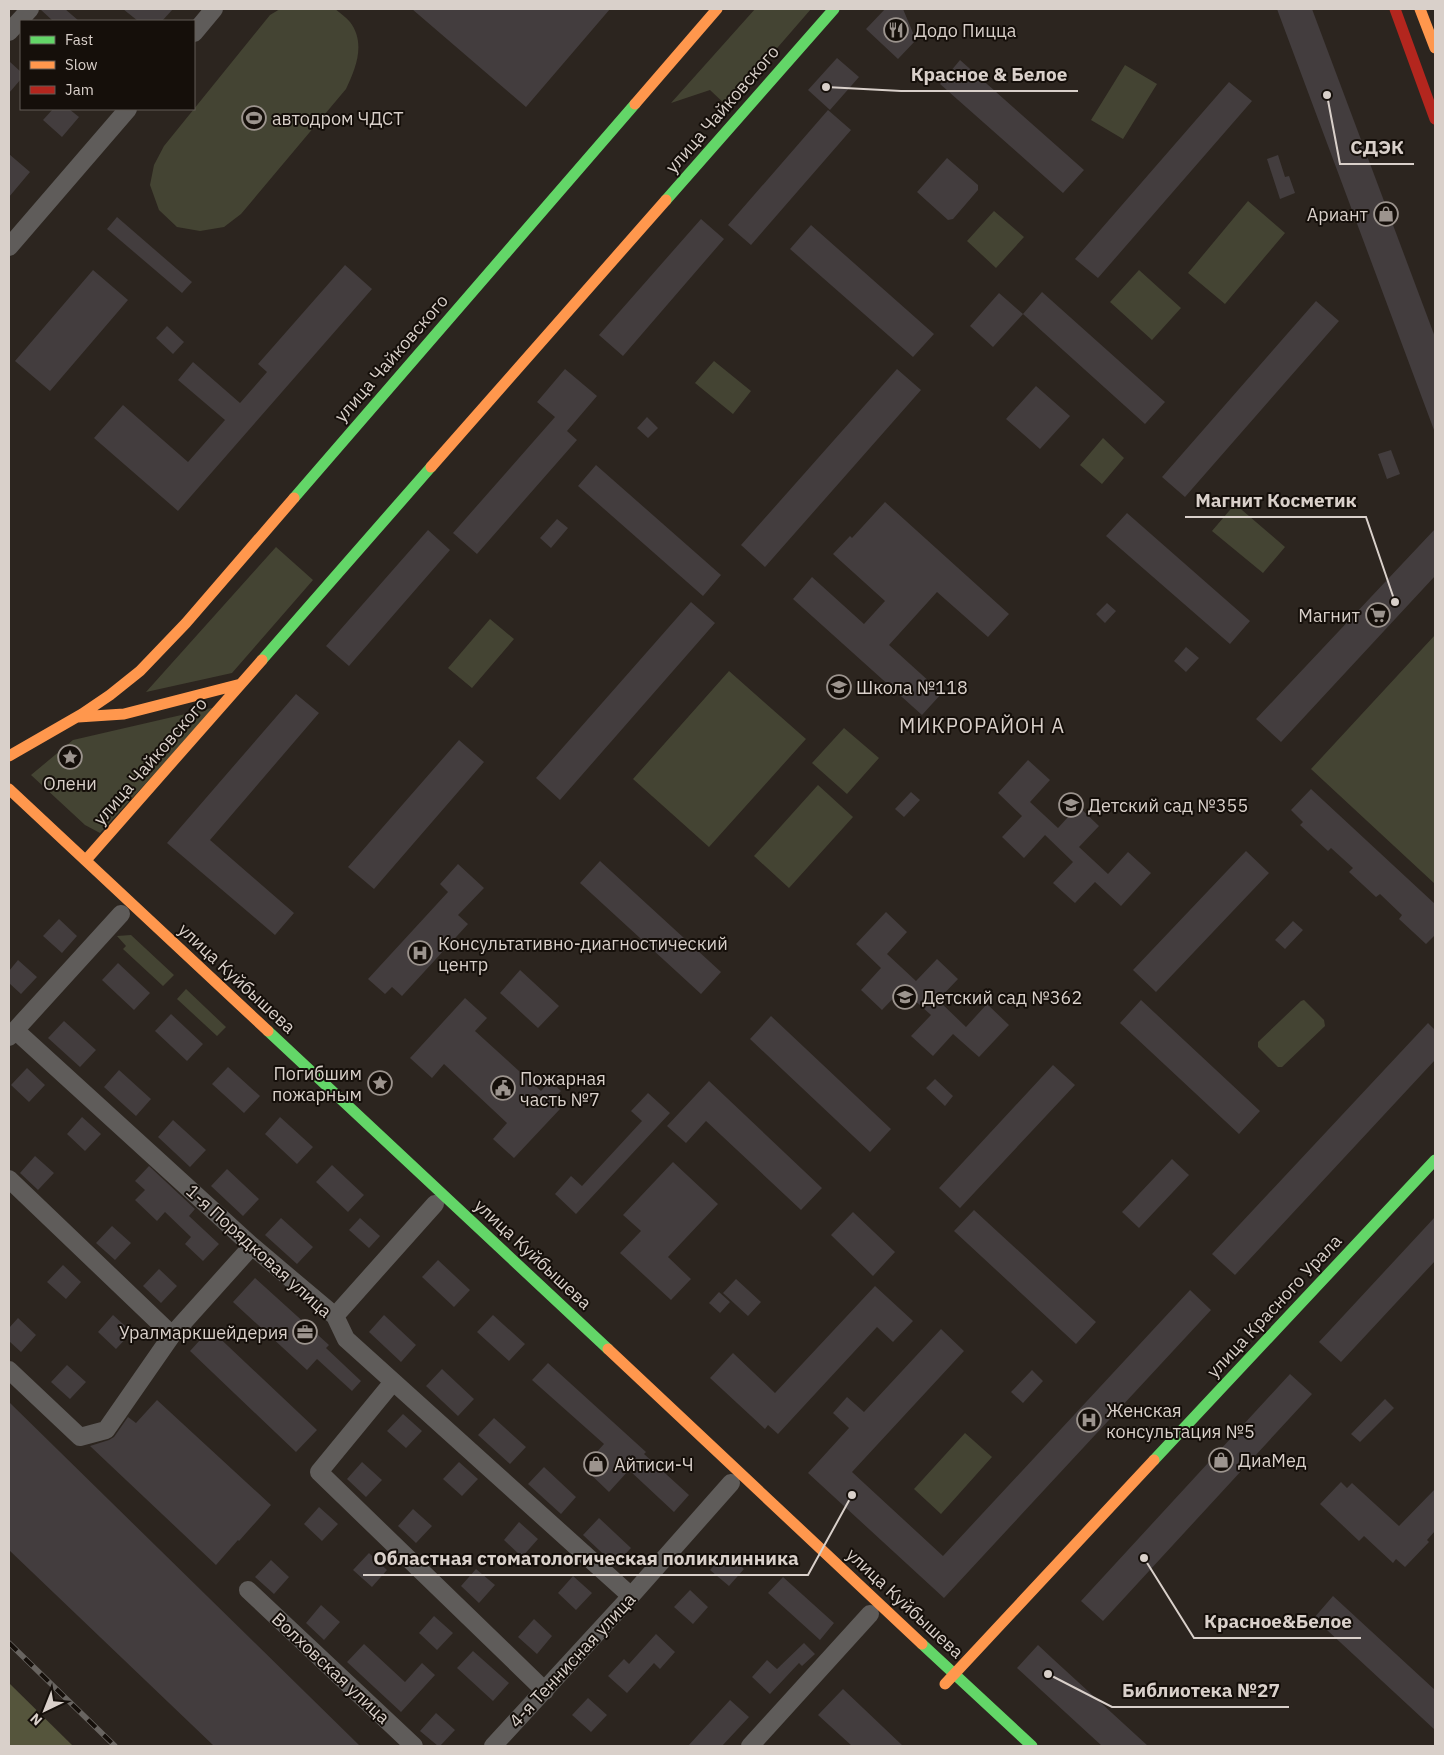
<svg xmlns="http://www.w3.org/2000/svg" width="1444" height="1755" font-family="'IBM Plex Sans',sans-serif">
<rect width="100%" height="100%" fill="#2c251f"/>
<path fill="#443" d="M280,9H335C340,13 346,17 350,22C366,43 356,68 346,89L241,214L224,227L200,231L177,227L159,210L150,185L154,165L164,146L270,15Z
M755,9H811L727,106L710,90L671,103Z
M1125,65L1157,84L1123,139L1091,120Z
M1248,201L1285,233L1225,304L1188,273Z
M994,211L1024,237L996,268L967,241Z
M1139,270L1181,308L1152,340L1110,302Z
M714,361L751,391L733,414L695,383Z
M1103,438L1124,458L1102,484L1080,465Z
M1235,504L1285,547L1263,573L1212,531Z
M276,547L313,580L232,673L146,692Z
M490,619L514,639L472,688L448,668Z
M1435,635V884L1311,769Z
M729,671L806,739L709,847L633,779Z
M216,707L100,833L85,825L31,775L73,740Z
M844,728L879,758L847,794L812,763Z
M818,785L853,817L789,888L754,856Z
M131,935L174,975L163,986L123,949L126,946L117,936Z
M186,989L226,1027L217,1036L177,999Z
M1304,1000L1324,1020L1325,1026L1282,1067H1278L1258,1047V1042L1301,1001Z
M965,1433L992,1457L941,1514L914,1489Z"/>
<path fill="#55553c" d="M9,1683L73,1746H9Z"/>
<path fill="#433d3e" d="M40,9H65L79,21H53Z
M123,9H173L162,21H138Z
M412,9H610L526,107Z
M885,9H903L916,40L898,59L866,29Z
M1277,9H1312L1435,337V430H1434Z
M837,58L859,77L830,110L808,90Z
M960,60L1084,170L1063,193L940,84Z
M9,61L21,72V79L9,93Z
M1229,82L1252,101L1098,278L1075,259Z
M53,109H69L79,117L62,137L43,120Z
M828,110L851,130L751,245L728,225Z
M9,154L30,172L9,197Z
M1278,155L1285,177L1289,176L1295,193L1280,199L1267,159Z
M947,158L978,185V190L953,219L948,220L917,192Z
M117,217L192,282L182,293L107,229Z
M701,219L724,239L623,356L599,335Z
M811,225L934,334L913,357L790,249Z
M345,265L372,289L178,511L94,438L123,405L188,462L225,420L178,380L193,362L240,403L267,372L258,364Z
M93,270L128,300L50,391L15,361Z
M1042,292L1165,402L1145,424L1023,314Z
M999,293L1023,314L993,347L970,326Z
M1316,301L1339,321L1185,497L1162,477Z
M167,326L184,342L173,354L156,338Z
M565,369L597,396L567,431L577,440L477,554L453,533L555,417L537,402Z
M897,369L921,390L765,567L741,545Z
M1036,386L1070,416L1040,449L1006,419Z
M647,417L658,428L648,438L637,428Z
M1391,450L1400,474L1387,479L1378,454Z
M596,465L721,575L703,596L578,486Z
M885,502L1009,614L988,637L937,592L889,645L942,693L922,715L793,599L812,577L864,624L885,601L833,554L850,536L852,538Z
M1127,513L1250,621L1230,644L1106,536Z
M557,519L568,528L551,548L540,538Z
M1435,529V576L1281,742L1256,719Z
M428,530L450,550L349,666L326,646Z
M691,602L715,623L560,800L536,778Z
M1107,603L1116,611L1105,623L1096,614Z
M1186,647L1199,658L1186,672L1174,661Z
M296,694L319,713L210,840L294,913L275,935L167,843Z
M459,740L484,762L374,889L348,867Z
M1028,760L1050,780L1030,802L1058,828L1078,806L1099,826L1079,847L1108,874L1128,852L1151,873L1121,906L1095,882L1075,903L1053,883L1073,862L1045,835L1024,858L1002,837L1022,816L998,793Z
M1311,789L1435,904V935L1426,944L1399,919L1402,915L1380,894L1376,897L1349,872L1353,868L1331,848L1328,851L1300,825L1303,822L1291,810Z
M911,792L920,800L904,817L895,809Z
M1246,851L1269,873L1156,992L1133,970Z
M600,861L721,972L701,994L580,883Z
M458,864L484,888L458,915L468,924L402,996L392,987L385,994L368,979L448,892L440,884Z
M886,912L907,932L887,954L916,981L937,959L958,979L938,1000L966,1027L987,1004L1009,1025L979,1057L953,1034L933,1056L911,1036L931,1015L902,989L882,1010L861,990L881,968L856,944Z
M59,919L77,936L62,953L43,936Z
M1293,921L1303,930L1285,949L1275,940Z
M18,960L37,977L21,994L9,983V971Z
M118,963L150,993L134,1010L102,980Z
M520,970L559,1006L538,1028L500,993Z
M465,998L487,1018L475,1031L541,1091L550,1081L561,1091L551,1101L560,1109L514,1158L493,1139L507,1123L444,1064L432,1078L410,1058Z
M1141,1000L1260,1111L1239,1134L1120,1023Z
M171,1014L203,1044L187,1061L155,1031Z
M771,1016L891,1129L870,1152L750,1039Z
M64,1021L96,1050L80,1067L48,1038Z
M1428,1023L1435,1030V1060L1235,1275L1212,1254Z
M1053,1065L1075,1085L960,1208L939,1188Z
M228,1067L260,1096L244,1113L212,1084Z
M27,1068L45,1085L29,1102L11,1085Z
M119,1070L151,1099L136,1116L104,1087Z
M935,1079L953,1096L945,1106L926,1088Z
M709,1081L822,1188L801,1210L706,1121L686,1143L667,1126Z
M648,1093L670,1113L576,1214L555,1194L571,1176L582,1186L642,1121L631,1111Z
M82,1117L101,1134L85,1151L67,1134Z
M280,1117L313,1147L297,1164L265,1134Z
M173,1120L206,1150L190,1167L158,1137Z
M35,1156L54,1173L38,1190L20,1173Z
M1172,1159L1189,1175L1139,1228L1122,1212Z
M673,1162L718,1204L668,1257L691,1279L671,1300L620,1253L641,1231L623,1215Z
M332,1165L364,1195L348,1212L316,1182Z
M149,1166L195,1209L189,1216L219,1244L203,1261L185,1244L191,1237L165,1212L157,1221L135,1200L145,1190L135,1181Z
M227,1169L259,1199L243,1216L211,1186Z
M974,1210L1096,1322L1076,1344L954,1231Z
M853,1212L895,1252L873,1276L831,1235Z
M1435,1217V1261L1341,1362L1319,1342Z
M281,1218L313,1247L297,1264L265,1235Z
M360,1218L380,1236L369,1248L349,1230Z
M112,1226L131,1243L115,1260L96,1243Z
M438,1260L470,1290L454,1307L422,1277Z
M63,1265L81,1282L66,1299L47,1282Z
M159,1269L177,1286L161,1303L143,1286Z
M255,1278L329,1345L326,1348L361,1381L352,1391L317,1359L307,1370L233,1302Z
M736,1279L761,1302L748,1316L723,1293Z
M875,1286L913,1321L893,1342L877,1327L778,1434L768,1425L765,1429L710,1378L733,1353L775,1393Z
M1190,1290L1211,1310L944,1598L808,1473L849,1428L833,1413L847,1397L864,1412L941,1329L964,1351L852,1472L943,1556Z
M719,1292L730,1302L720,1313L709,1303Z
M113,1315L132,1332L116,1349L98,1332Z
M384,1315L416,1345L401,1362L369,1332Z
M493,1315L525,1344L509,1361L477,1332Z
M18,1318L36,1335L21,1352L9,1341V1328Z
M210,1329L317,1430L296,1452L190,1351Z
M548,1363L646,1452L644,1454L689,1495L674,1512L629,1470L609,1492L583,1467L604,1444L532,1380Z
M67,1365L86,1382L70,1399L51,1382Z
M442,1369L474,1399L458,1416L426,1386Z
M1032,1370L1043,1381L1023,1403L1011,1392Z
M1290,1374L1312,1394L1103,1621L1081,1601Z
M1385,1399L1394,1408L1360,1442L1351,1434Z
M157,1400L271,1505L239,1541L238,1540L216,1565L90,1446L109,1440L114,1437L128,1417L136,1423Z
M9,1402L360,1746H214L9,1550Z
M403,1414L422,1431L406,1448L387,1431Z
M494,1418L526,1447L510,1464L478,1435Z
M362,1462L382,1480L366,1497L347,1479Z
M459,1462L478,1479L462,1496L443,1479Z
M544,1467L576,1497L561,1514L528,1484Z
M1341,1482L1347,1488L1352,1483L1399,1526L1435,1489V1531L1427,1540L1429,1542L1405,1567L1396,1559L1393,1563L1364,1536L1359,1541L1320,1504Z
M319,1507L338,1524L322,1541L304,1524Z
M413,1509L432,1526L416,1543L398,1526Z
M599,1518L631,1548L615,1565L583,1535Z
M519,1522L538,1539L522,1557L504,1540Z
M726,1552L744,1569L729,1586L710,1570Z
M369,1553L387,1570L372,1587L353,1570Z
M271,1560L289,1577L274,1594L255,1577Z
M476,1569L495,1585L479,1603L461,1586Z
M573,1576L592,1593L576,1610L558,1593Z
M783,1577L834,1623L820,1640L768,1593Z
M690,1590L708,1607L693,1624L674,1607Z
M1333,1596L1435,1690V1730L1314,1618Z
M321,1605L340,1622L324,1640L306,1623Z
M434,1616L453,1633L437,1650L419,1633Z
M534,1619L552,1636L537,1654L518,1637Z
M656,1634L675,1652L660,1669L654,1663L627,1693L608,1676L624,1659L629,1664Z
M804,1643L815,1654L802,1666L799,1663L770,1694L752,1677L767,1660L777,1669Z
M364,1644L405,1682L422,1663L435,1675L401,1712L347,1662Z
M1038,1645L1053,1659L1148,1746H1102L1017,1668Z
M473,1651L509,1683L493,1701L457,1668Z
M843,1689L903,1746H852L818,1715Z
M588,1698L607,1715L591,1732L572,1715Z
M730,1700L749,1717L722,1746H688Z
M436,1713L455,1730L440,1746H438L420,1731Z"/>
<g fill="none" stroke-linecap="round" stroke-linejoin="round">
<path stroke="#5f5c5a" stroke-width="18" d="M9,32L30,9
M194,33L214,9
M9,247L128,109
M15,1030L252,1246L335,1316L346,1339L631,1596
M9,1037L121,914
M9,1179L172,1335
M335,1316L435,1204
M9,1370L80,1437L106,1430L172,1335L252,1246
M393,1382L319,1472L545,1691
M248,1590L414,1746
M493,1746L631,1596L731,1483
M750,1746L870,1614"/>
<path stroke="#63d668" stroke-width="11" d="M666,200L834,9
M294,498L635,104
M262,660L431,467
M268,1031L608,1349
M1154,1460L1435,1160
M922,1644L1032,1746"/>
<path stroke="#ff974d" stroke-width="11" d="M1420,9L1435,48
M635,104L717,9
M431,467L666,200
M78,717L124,714L241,684
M9,756L82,714L110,695L140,671L186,623L294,498
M9,789L268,1031
M86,860L262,660
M608,1349L922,1644
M945,1684L1154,1460"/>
<path stroke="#b3261e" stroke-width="11" d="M1395,9L1435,119"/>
<g stroke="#686460" stroke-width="5.5">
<path id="rail" d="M9,1643L115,1746"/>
</g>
<use href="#rail" stroke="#150f0a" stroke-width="4" stroke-dasharray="11" stroke-linecap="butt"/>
</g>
<defs>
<g id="restaurant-ring" transform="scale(1.25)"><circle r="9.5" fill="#150f0a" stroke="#9c948e" stroke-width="1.5"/><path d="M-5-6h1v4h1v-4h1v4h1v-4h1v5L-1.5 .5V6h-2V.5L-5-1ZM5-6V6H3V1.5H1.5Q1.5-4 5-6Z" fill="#9c948e"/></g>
<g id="stadium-ring" transform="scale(1.25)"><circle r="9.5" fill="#150f0a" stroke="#9c948e" stroke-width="1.5"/><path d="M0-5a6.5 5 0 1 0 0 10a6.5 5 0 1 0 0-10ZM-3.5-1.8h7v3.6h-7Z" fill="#9c948e"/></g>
<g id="shop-ring" transform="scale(1.25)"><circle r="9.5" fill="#150f0a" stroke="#9c948e" stroke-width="1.5"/><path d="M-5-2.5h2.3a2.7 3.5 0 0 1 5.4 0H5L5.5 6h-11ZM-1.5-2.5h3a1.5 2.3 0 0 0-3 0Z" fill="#9c948e"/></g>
<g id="supermarket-ring" transform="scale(1.25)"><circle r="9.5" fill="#150f0a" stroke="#9c948e" stroke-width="1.5"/><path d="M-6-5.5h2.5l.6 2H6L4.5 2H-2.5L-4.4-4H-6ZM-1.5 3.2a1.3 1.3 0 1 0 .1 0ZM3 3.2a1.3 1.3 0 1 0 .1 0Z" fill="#9c948e"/></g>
<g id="school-ring" transform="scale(1.25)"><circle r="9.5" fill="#150f0a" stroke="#9c948e" stroke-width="1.5"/><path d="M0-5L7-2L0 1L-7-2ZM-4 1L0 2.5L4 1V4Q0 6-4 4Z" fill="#9c948e"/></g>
<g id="sight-ring" transform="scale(1.25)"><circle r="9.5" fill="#150f0a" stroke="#9c948e" stroke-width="1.5"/><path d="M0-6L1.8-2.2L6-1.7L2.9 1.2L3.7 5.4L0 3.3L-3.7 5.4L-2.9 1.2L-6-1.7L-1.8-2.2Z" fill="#9c948e"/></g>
<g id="hospital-ring" transform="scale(1.25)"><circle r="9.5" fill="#150f0a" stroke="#9c948e" stroke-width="1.5"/><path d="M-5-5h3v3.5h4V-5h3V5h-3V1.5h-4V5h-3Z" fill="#9c948e"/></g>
<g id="civic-ring" transform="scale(1.25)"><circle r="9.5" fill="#150f0a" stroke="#9c948e" stroke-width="1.5"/><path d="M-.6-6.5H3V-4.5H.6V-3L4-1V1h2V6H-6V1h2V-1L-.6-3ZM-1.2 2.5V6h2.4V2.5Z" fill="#9c948e"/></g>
<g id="office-ring" transform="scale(1.25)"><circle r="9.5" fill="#150f0a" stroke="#9c948e" stroke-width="1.5"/><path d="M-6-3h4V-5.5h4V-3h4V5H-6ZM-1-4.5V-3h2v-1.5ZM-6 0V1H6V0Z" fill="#9c948e"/></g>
</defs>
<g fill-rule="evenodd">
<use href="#restaurant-ring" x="896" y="30"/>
<use href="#stadium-ring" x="254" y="118"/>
<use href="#shop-ring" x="1386" y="214"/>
<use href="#supermarket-ring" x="1378" y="615"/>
<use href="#school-ring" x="839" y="687"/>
<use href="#sight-ring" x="70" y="757"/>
<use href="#school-ring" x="1071" y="805"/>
<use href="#hospital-ring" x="420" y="953"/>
<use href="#school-ring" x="905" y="997"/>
<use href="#sight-ring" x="380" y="1083"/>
<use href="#civic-ring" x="503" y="1088"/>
<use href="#office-ring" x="305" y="1332"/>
<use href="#hospital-ring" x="1089" y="1420"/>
<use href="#shop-ring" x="1221" y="1460"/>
<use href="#shop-ring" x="596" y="1464"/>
</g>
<g text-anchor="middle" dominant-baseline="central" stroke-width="4" stroke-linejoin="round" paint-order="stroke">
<g font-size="18" fill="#d9d0ca" stroke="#150f0a" text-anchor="start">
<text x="914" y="30">Додо Пицца</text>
<text x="272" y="118">автодром ЧДСТ</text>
<text x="1368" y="214" text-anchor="end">Ариант</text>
<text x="1360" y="615" text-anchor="end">Магнит</text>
<text x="856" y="687">Школа №118</text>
<text x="70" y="783" text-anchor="middle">Олени</text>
<text x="1088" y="805">Детский сад №355</text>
<text x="438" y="943">Консультативно-диагностический<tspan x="438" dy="21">центр</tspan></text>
<text x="922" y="997">Детский сад №362</text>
<text x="362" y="1073" text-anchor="end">Погибшим<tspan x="362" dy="21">пожарным</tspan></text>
<text x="520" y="1078">Пожарная<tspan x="520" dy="21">часть №7</tspan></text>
<text x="288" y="1332" text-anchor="end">Уралмаркшейдерия</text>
<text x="1106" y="1410">Женская<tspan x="1106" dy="21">консультация №5</tspan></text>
<text x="1238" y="1460">ДиаМед</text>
<text x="614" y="1464">Айтиси-Ч</text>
</g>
<g font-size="18" fill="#d9d0ca" stroke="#150f0a">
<text transform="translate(722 109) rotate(-49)">улица Чайковского</text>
<text transform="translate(391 358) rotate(-49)">улица Чайковского</text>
<text transform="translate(150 761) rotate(-49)">улица Чайковского</text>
<text transform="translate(237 978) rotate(43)">улица Куйбышева</text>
<text transform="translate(259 1251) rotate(42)">1-я Порядковая улица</text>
<text transform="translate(533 1254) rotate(43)">улица Куйбышева</text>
<text transform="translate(1274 1306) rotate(-47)">улица Красного Урала</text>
<text transform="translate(905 1603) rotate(43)">улица Куйбышева</text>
<text transform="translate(572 1660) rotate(-47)">4-я Теннисная улица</text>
<text transform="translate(331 1668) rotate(43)">Волховская улица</text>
</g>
<g font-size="20" letter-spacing="1" fill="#d9d0ca" stroke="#150f0a">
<text x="982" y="725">МИКРОРАЙОН А</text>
</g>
</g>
<path fill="none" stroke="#d9d0ca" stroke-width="2" d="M826 87L901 91H1078M1327 95L1340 164H1414M1395 602L1366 517H1185M852 1495L808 1575H363M1144 1558L1194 1638H1361M1048 1674L1112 1707H1289"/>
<g fill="#d9d0ca" stroke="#150f0a" stroke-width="2">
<circle cx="826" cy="87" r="5"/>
<circle cx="1327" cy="95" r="5"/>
<circle cx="1395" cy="602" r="5"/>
<circle cx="852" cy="1495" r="5"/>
<circle cx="1144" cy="1558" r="5"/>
<circle cx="1048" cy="1674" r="5"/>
</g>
<g font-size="19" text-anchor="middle" font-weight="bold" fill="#d9d0ca" stroke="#150f0a" stroke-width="4" stroke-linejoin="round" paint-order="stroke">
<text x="989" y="81">Красное &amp; Белое</text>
<text x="1377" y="154">СДЭК</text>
<text x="1276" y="507">Магнит Косметик</text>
<text x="586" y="1565">Областная стоматологическая поликлинника</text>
<text x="1278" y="1628">Красное&amp;Белое</text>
<text x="1201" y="1697">Библиотека №27</text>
</g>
<rect width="1444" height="1755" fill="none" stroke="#d9d0ca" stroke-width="20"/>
<rect x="20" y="20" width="175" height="90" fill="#150f0a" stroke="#635c57"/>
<rect x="30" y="36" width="25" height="8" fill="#63d668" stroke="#635c57"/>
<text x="65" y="45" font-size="15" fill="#d9d0ca">Fast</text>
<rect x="30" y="61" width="25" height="8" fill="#ff974d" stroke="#635c57"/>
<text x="65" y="70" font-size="15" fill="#d9d0ca">Slow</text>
<rect x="30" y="86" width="25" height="8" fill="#b3261e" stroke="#635c57"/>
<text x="65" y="95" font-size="15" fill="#d9d0ca">Jam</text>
<g transform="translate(45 1710) rotate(223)" stroke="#150f0a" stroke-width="4" paint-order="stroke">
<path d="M0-4L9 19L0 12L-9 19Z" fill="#d9d0ca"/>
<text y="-8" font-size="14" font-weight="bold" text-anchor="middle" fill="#d9d0ca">N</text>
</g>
</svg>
